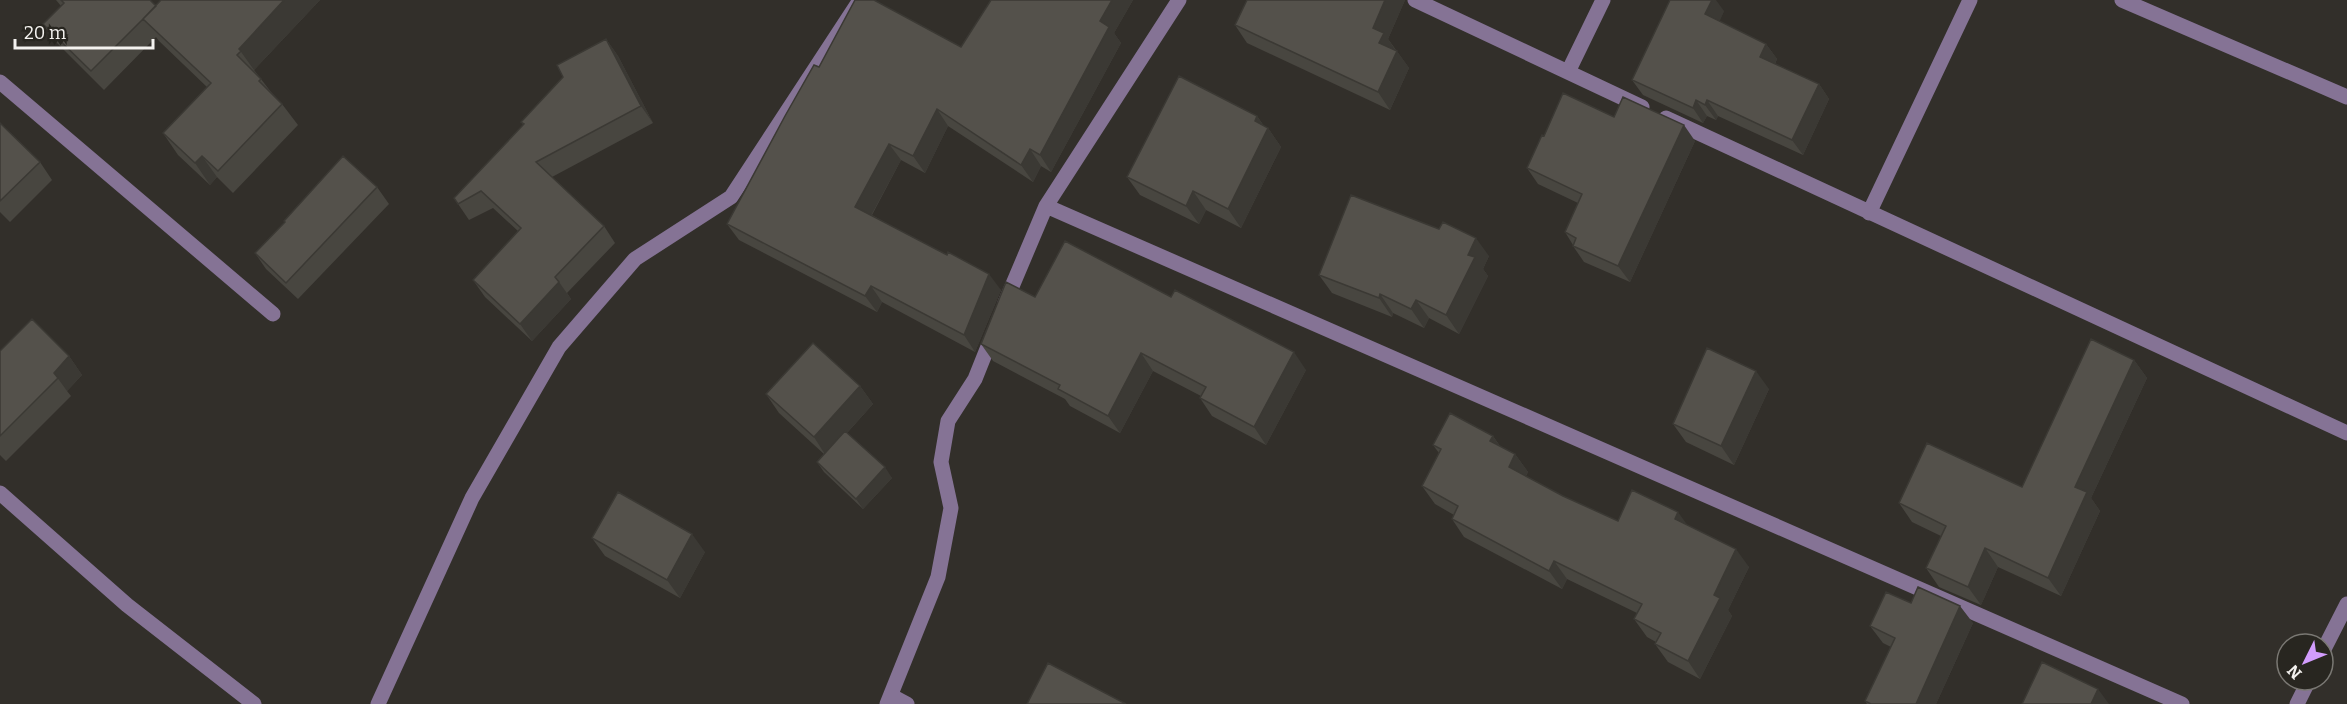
<svg xmlns="http://www.w3.org/2000/svg" width="2347" height="704" font-family="Bitter,serif">
<rect width="100%" height="100%" fill="#322f2a"/>
<g fill="none" stroke-linecap="round" stroke-linejoin="round">
<path stroke="#857395" stroke-width="15" d="M1415,0L1642,107
M2122,0L2347,97
M1568,72L1603,0
M0,82L273,314
M1666,118L2347,433
M1046,206L2182,704
M1869,213L1970,0
M1005,303L1046,206L1179,0
M0,493L127,605L254,704
M2323,651L2347,604
M892,696L907,704
M378,704L472,498L559,347L635,259L731,197L860,0
M887,704L938,577L951,508L941,462L948,421L975,379L993,334
M2297,704L2309,680"/>
</g>
<path fill="#484640" d="M56,0H150L156,6L161,0H320L254,70L271,92L282,104L298,125L233,193L217,177L210,185L178,155L163,133L207,87L159,41L156,37L104,90L56,42L43,24L61,6Z
M991,0H1133L1114,33L1121,43L1051,172L1041,166L1033,182L948,126L925,173L901,160L872,215L1001,290L975,352L882,302L877,312L739,240L727,224L819,67L961,47Z
M1247,0H1405L1388,39L1409,68L1390,110L1247,43L1235,25Z
M1724,11L1719,21L1766,44L1777,59L1775,64L1819,84L1829,99L1803,155L1718,116L1716,120L1707,116L1703,123L1643,95L1632,80Z
M606,39L618,56L653,123L552,177L604,226L615,243L567,293L571,299L532,341L485,297L473,280L518,231L493,208L469,220L454,198L523,125L521,122Z
M1257,116L1264,126L1268,128L1281,147L1241,228L1206,210L1199,224L1140,195L1127,177Z
M1614,117L1695,141L1630,282L1584,262L1573,246V245L1565,232L1578,203L1538,184L1527,168L1544,136Z
M0,123L40,162L52,180L10,222L0,212Z
M377,187L389,204L298,299L266,269L255,253Z
M1489,256L1483,269L1488,276L1459,334L1429,318L1424,328L1393,313L1392,317L1332,293L1319,275Z
M1035,297L1306,370L1266,445L1212,416L1200,398L1201,396L1153,371L1120,433L1070,406L1065,399L993,361L981,344Z
M0,351L69,356L82,375L67,391L71,396L6,461L0,455Z
M2134,360L2147,378L2091,498L2100,511L2061,596L1998,567L1981,605L1939,587L1926,568L1941,536L1912,522L1899,503L2022,487Z
M860,386L873,404L847,433L892,478L863,509L824,472L817,462L824,454L779,413L766,394Z
M1769,389L1734,465L1686,442L1673,424Z
M1493,436L1500,446L1515,454L1528,472L1526,476L1563,496L1618,521L1688,526L1749,567L1728,610L1732,616L1700,679L1668,662L1655,644L1656,642L1647,637L1634,619L1637,613L1567,579L1562,589L1464,537L1452,519L1454,515L1435,504L1422,486L1439,453L1433,445Z
M592,538L705,552L680,598L605,556Z
M1911,603L1973,623L1936,704H1867L1865,701L1891,647L1883,643L1870,626Z"/>
<path fill="#3b3934" d="M284,0H320L254,70L239,49Z
M1112,0H1133L1114,33L1121,43L1051,172L1040,155L1100,21Z
M1385,0H1405L1388,39L1396,51L1379,43L1373,28Z
M1712,0H1716L1724,11L1716,30L1705,14Z
M606,39L618,56L653,123L641,106Z
M1766,44L1777,59L1771,72L1760,57Z
M1397,51L1409,68L1390,110L1378,92Z
M1819,84L1829,99L1803,155L1792,140Z
M1696,100L1707,116L1703,123L1693,108Z
M1707,100L1718,116L1716,120L1705,105Z
M937,109L948,126L925,173L913,156Z
M1257,116L1267,131L1268,128L1281,147L1241,228L1228,209Z
M1684,125L1695,141L1630,282L1618,266Z
M889,144L901,160L867,223L855,207Z
M1030,149L1041,166L1033,182L1021,165Z
M202,156L217,177L210,185L195,163Z
M1193,191L1206,210L1199,224L1186,206Z
M1476,238L1489,256L1483,269L1488,276L1459,334L1446,315L1468,255Z
M989,274L1001,290L975,352L964,335Z
M559,282L571,299L532,341L520,324Z
M871,286L882,302L877,312L865,296Z
M1380,294L1393,313L1392,317L1379,298Z
M1416,300L1429,318L1424,328L1411,309Z
M1294,352L1306,370L1266,445L1254,427Z
M1141,353L1153,371L1120,433L1108,416Z
M69,356L82,375L67,391L54,373Z
M2134,360L2147,378L2091,498L2100,511L2061,596L2048,578L2075,487Z
M1756,371L1769,389L1734,465L1721,446Z
M860,386L873,404L826,456L814,437Z
M1493,436L1505,454L1490,441Z
M1515,454L1528,472L1521,485L1509,467Z
M885,467L892,478L863,509L856,499Z
M1678,512L1691,530L1675,519Z
M692,534L705,552L680,598L667,580Z
M1985,548L1998,567L1981,605L1968,587Z
M1736,549L1749,567L1728,610L1732,616L1700,679L1688,661L1714,595Z
M1554,561L1567,579L1562,589L1549,571Z
M1960,606L1973,623L1936,704H1916Z
M2098,689L2109,704H2091Z"/>
<path fill="#54514b" stroke="#3b3934" stroke-width="1.5" d="M61,0H150L156,6L91,71L43,24L64,3Z
M161,0H284L239,49L241,51L237,55L261,79L259,81L282,104L218,171L202,156L195,163L163,133L211,83L143,19Z
M855,0H874L961,47L991,0H1112L1100,21L1109,27L1040,155L1030,149L1021,165L937,109L913,156L889,144L855,207L947,255L948,252L989,274L964,335L871,286L865,296L727,224L785,116L814,65L819,67Z
M1247,0H1385L1373,28L1384,33L1379,43L1397,51L1378,92L1235,25Z
M1670,0H1712L1705,14L1766,44L1760,57L1819,84L1792,140L1707,100L1705,105L1696,100L1693,108L1632,80Z
M606,39L641,106L536,162L604,226L555,277L559,282L520,324L473,280L521,228L481,191L458,204L454,198L524,124L521,122L563,77L557,65Z
M1179,76L1257,116L1255,121L1268,128L1228,209L1193,191L1186,206L1127,177Z
M1563,93L1614,117L1623,97L1684,125L1618,266L1573,246L1576,238L1565,232L1582,194L1527,168L1542,135L1544,136Z
M0,123L40,162L0,201Z
M343,156L377,187L286,283L255,253L285,222L284,221Z
M1351,195L1439,229L1443,222L1476,238L1468,255L1475,257L1446,315L1416,300L1411,309L1380,294L1379,298L1319,275Z
M1065,241L1171,297L1175,290L1294,352L1254,427L1200,398L1206,387L1141,353L1108,416L1058,389L1060,385L981,344L1006,282L1035,297Z
M32,319L69,356L54,373L58,378L0,436V351Z
M2091,339L2134,360L2075,487L2087,492L2048,578L1985,548L1968,587L1926,568L1946,526L1899,503L1927,443L2022,487Z
M813,343L860,386L814,437L766,394Z
M1707,348L1756,371L1721,446L1673,424Z
M1450,413L1493,436L1490,441L1515,454L1509,467L1563,496L1618,521L1632,490L1678,512L1675,519L1736,549L1714,595L1720,598L1688,661L1655,644L1661,633L1634,619L1642,604L1554,561L1549,571L1452,519L1458,506L1422,486L1441,449L1433,445Z
M845,431L885,467L856,499L817,462Z
M618,492L692,534L667,580L592,538Z
M1918,587L1960,606L1916,704H1871L1865,701L1895,638L1870,626L1886,592L1911,603Z
M2042,662L2098,689L2091,704H2022Z
M1048,663L1126,704H1027Z"/>
<g transform="translate(2305 662) rotate(227)"><circle r="28" fill="#282620" stroke="#7a7873" stroke-width="1.5"/>
<path d="M0-4.5L10 22L0 15L-10 22Z" fill="#d29cfd"/>
<text y="-9" font-size="16" font-weight="bold" text-anchor="middle" fill="#f4f2ef">N</text>
</g>
<path d="M15 39v9h138v-9" fill="none" stroke="#f4f2ef" stroke-width="3"/>
<text x="24" y="39" font-size="18" fill="#f4f2ef" stroke="#282620" stroke-width="4.5" paint-order="stroke">20 m</text>
</svg>
